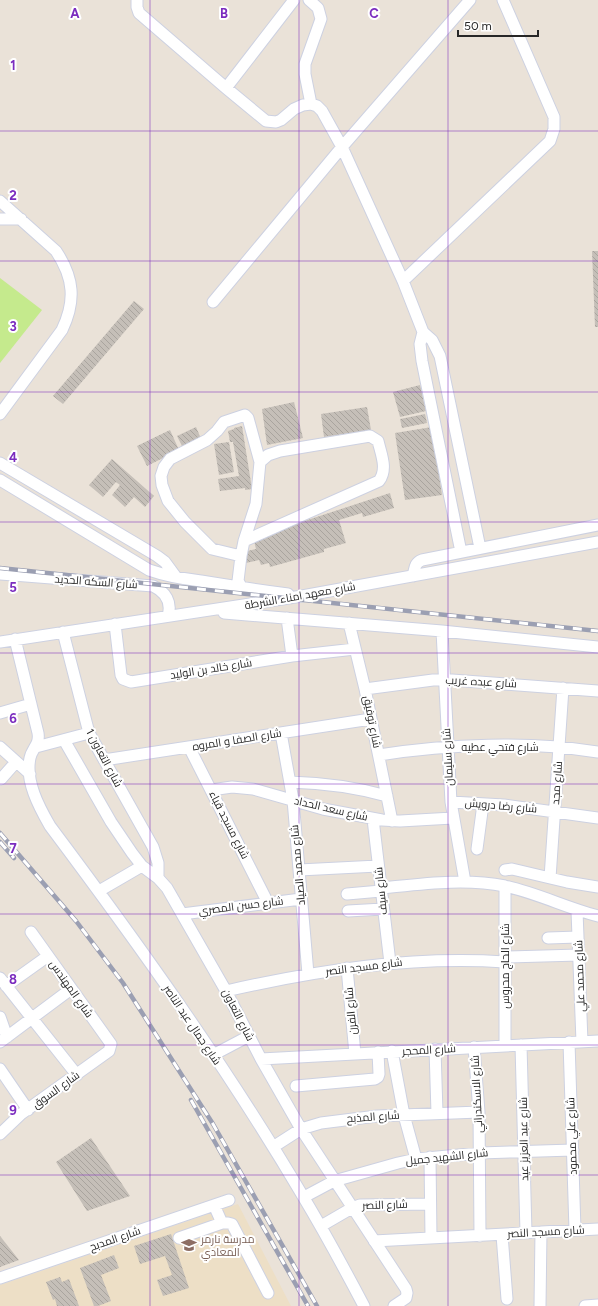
<svg xmlns="http://www.w3.org/2000/svg" width="598" height="1306" font-family="Figtree,Cairo,sans-serif">
<defs>
<pattern id="building-back-hatch" width="6" height="6" patternUnits="userSpaceOnUse"><rect width="6" height="6" fill="#c5bfb8"/><path d="M-1 5l2 2M0 0l6 6M5-1l2 2" fill="none" stroke="#a9a49e"/></pattern>
</defs>
<rect width="100%" height="100%" fill="#eae2d8"/>
<path fill="#eddfc6" d="M238,1204L291,1306H0V1285Z"/>
<path fill="#c5ea8d" d="M0,278L42,310L0,363Z"/>
<path fill="url(#building-back-hatch)" d="M592,251H598V327H595Z
M134,301L144,309L63,404L53,396Z
M420,385L426,411L400,417L393,392Z
M294,402L303,438L267,445L262,409Z
M367,407L371,430L324,437L321,414Z
M425,414L427,423L402,428L400,419Z
M242,426L252,489L245,490V488L220,491L218,479L239,476L233,442H230L228,431L234,429V428Z
M196,427L202,441L184,450L177,436Z
M432,427L442,495L405,500L395,433Z
M170,430L179,450L147,466L137,446Z
M229,442L234,472L219,475L214,444Z
M112,459L154,496L145,507L134,497L125,507L112,495L120,485L116,482L103,497L89,485Z
M390,493L394,508L363,517L362,513L339,520L346,543L324,549V552L270,567L269,563L261,565L259,560L246,563L243,552L256,549L254,541L280,529Z
M91,1138L130,1196L87,1211L56,1162Z
M171,1234L189,1288L163,1296L157,1280L172,1275L165,1256L140,1264L134,1246Z
M0,1236L19,1260L0,1267Z
M114,1255L119,1268L101,1275L111,1301L98,1306H94L80,1268Z
M60,1277L62,1282L69,1279L79,1306H57L55,1299L53,1300L46,1282Z"/>
<g fill="none" stroke-linecap="round" stroke-linejoin="round">
<g stroke="#cdd1e1" stroke-width="13">
<path id="minor" d="M137,0V7L139,13L226,88L266,121L276,122L281,120L294,109L303,105L311,104L317,106L322,111L342,147L403,281L423,332L432,340L440,356L480,548
M309,0L318,8L321,19L305,64V74L311,104
M226,88L294,0
M0,201L56,251C74,278 76,301 62,330L0,414
M0,219H21
M403,281L550,141L554,129V117L503,0
M213,302L342,147L470,0
M423,332L420,344L422,361L461,552
M0,463L157,556L165,562L176,577
M0,480L149,570C166,576 184,579 201,581C230,586 259,590 288,594
M241,556L212,549L185,522L168,501L162,485L161,476L164,467L170,459L207,440L217,431L224,422L245,415L248,418L260,462
M0,574L153,586C166,592 172,602 168,616
M413,576C415,569 414,563 422,560L598,525
M242,588L238,581L241,556L244,541L256,504L260,462L268,455L280,451L370,436L378,441C381,454 388,469 379,481L244,541
M224,613L442,631L598,647
M287,618L292,656
M349,623L365,689L392,821
M115,624L121,675L123,679L131,682L292,656L355,649
M442,631L451,802L465,882
M63,632L89,733L153,847L158,863V878
M15,639L38,733C40,745 32,748 30,758C25,781 39,807 50,826C140,946 228,1069 304,1198C325,1233 345,1270 364,1306
M0,642L302,596L598,542
M365,689L433,680H452L598,691
M0,713L31,704
M281,733L293,800L308,974
M64,740L111,822L132,853L142,866L158,878L167,888L226,991L261,1059L301,1129L406,1289L407,1293L406,1298L394,1306
M0,747L30,774
M36,747L89,733
M189,747L268,903
M379,755C449,744 528,741 598,752
M104,760L371,719
M1,779L16,762
M290,782C324,783 355,787 387,796
M211,790L232,787L253,789L323,809L382,820L400,821L453,818
M451,802L504,805L598,818
M373,819L390,963
M477,849L483,804
M299,870L378,866
M505,870L512,869L567,882L598,887
M550,878L563,688
M381,888C422,884 464,878 505,886C537,893 567,908 598,916
M99,891L142,866
M347,894L381,891
M348,911L383,909
M577,911L582,1042
M182,914L301,899
M548,938L578,937
M505,957L579,955
M347,968L355,1054
M0,978L77,1075
M6,986L48,956
M226,991C318,970 410,956 505,962
M0,1017L7,1037
M0,1042L71,989
M569,1042L575,1230
M505,1045V886
M521,1045L526,1233
M474,1047L479,1112L480,1236
M435,1049L437,1113
M392,1051L404,1115L416,1159
M213,1055L249,1036
M261,1059L598,1041
M0,1069L28,1110
M296,1086L375,1079L378,1077L379,1074L378,1052
M0,1134L21,1114L109,1051L111,1044L31,932
M273,1147L301,1129L321,1123L377,1116L479,1112
M430,1157L431,1238
M304,1197L334,1181L398,1163L416,1159L480,1153L573,1150
M214,1205L222,1223
M321,1226L352,1208L360,1205L430,1204
M502,1235L507,1299
M179,1238L222,1223H228L232,1224L268,1293
M374,1241L598,1229
M0,1278L229,1200
M540,1306L541,1232
M585,1306L598,1305"/>
</g>
<use href="#minor" stroke="#fff" stroke-width="11"/>
<g stroke="#9b9fb2" stroke-width="4.5">
<path id="rail" d="M0,568L598,631
M0,833L76,921L123,983L213,1124L317,1306
M0,842L14,858
M191,1100L308,1306"/>
</g>
<use href="#rail" stroke="#fff" stroke-width="3" stroke-dasharray="9" stroke-linecap="butt"/>
</g>
<path fill="none" stroke="#7b2cbf" stroke-width="1" stroke-opacity="0.55" d="M150,0V1306M299,0V1306M448,0V1306M0,131H598M0,261H598M0,392H598M0,522H598M0,653H598M0,784H598M0,914H598M0,1045H598M0,1175H598"/>
<defs>
<g id="school-bare" transform="scale(1.2)"><path d="M0-5L7-2L0 1L-7-2ZM-4 1L0 2.5L4 1V4Q0 6-4 4Z" fill="#8d6e63" stroke="#fff" stroke-width="2.5" paint-order="stroke"/></g>
</defs>
<g fill-rule="evenodd">
<use href="#school-bare" x="189" y="1245"/>
</g>
<g text-anchor="middle" dominant-baseline="central" stroke-width="4" stroke-linejoin="round" paint-order="stroke">
<g font-size="11" fill="#272727" stroke="#fff">
<text transform="translate(96 582) rotate(4)">شارع السكه الحديد</text>
<text transform="translate(300 596) rotate(-10)">شارع معهد امناء الشرطة</text>
<text transform="translate(211 669) rotate(-9)">شارع خالد بن الوليد</text>
<text transform="translate(481 682) rotate(3)">شارع عبده غريب</text>
<text transform="translate(372 722) rotate(79)">شارع توفيق</text>
<text transform="translate(237 740) rotate(-9)">شارع الصفا و المروه</text>
<text x="500" y="747">شارع فتحي عطيه</text>
<text transform="translate(448 757) rotate(-93)">شارع سليمان</text>
<text transform="translate(104 758) rotate(62)">شارع التعاون 1</text>
<text transform="translate(557 783) rotate(-86)">شارع مجد</text>
<text transform="translate(501 806) rotate(5)">شارع رضا درويش</text>
<text transform="translate(331 809) rotate(13)">شارع سعد الحداد</text>
<text transform="translate(229 825) rotate(63)">شارع مسجد قباء</text>
<text transform="translate(298 865) rotate(-95)">شارع محمد الصياد</text>
<text transform="translate(381 891) rotate(-96)">شارع سيف</text>
<text transform="translate(241 906) rotate(-7)">شارع حسن المصري</text>
<text transform="translate(505 966) rotate(-90)">شارع الحاج محروس</text>
<text transform="translate(364 967) rotate(-7)">شارع مسجد النصر</text>
<text transform="translate(580 976) rotate(-92)">شارع محمد علي</text>
<text transform="translate(71 989) rotate(55)">شارع المهندس</text>
<text transform="translate(351 1011) rotate(-95)">شارع الفرن</text>
<text transform="translate(238 1015) rotate(63)">شارع التعاون</text>
<text transform="translate(192 1025) rotate(56)">شارع جمال عبد الناصر</text>
<text transform="translate(429 1050) rotate(-3)">شارع المحجر</text>
<text transform="translate(56 1090) rotate(-36)">شارع السوق</text>
<text transform="translate(477 1094) rotate(-93)">شارع الاسكندراني</text>
<text transform="translate(373 1117) rotate(-4)">شارع المذبح</text>
<text transform="translate(572 1136) rotate(-92)">شارع علي محمود</text>
<text transform="translate(524 1139) rotate(-91)">شارع عبد العزيز عيد</text>
<text transform="translate(447 1157) rotate(-6)">شارع الشهيد جميل</text>
<text transform="translate(385 1205) rotate(-2)">شارع النصر</text>
<text transform="translate(546 1232) rotate(-3)">شارع مسجد النصر</text>
<text transform="translate(115 1239) rotate(-19)">شارع المدبح</text>
</g>
<g font-size="11" fill="#785e54" stroke="#fff" text-anchor="start">
<text x="201" y="1239">مدرسة نارمر<tspan x="201" dy="13">المعادي</tspan></text>
</g>
</g>
<g font-size="13" text-anchor="middle" font-weight="bold" fill="#7b2cbf" stroke="#fff" stroke-width="4" stroke-linejoin="round" paint-order="stroke">
<text x="75" y="18">A</text>
<text x="224" y="18">B</text>
<text x="374" y="18">C</text>
<text x="13" y="70">1</text>
<text x="13" y="200">2</text>
<text x="13" y="331">3</text>
<text x="13" y="462">4</text>
<text x="13" y="592">5</text>
<text x="13" y="723">6</text>
<text x="13" y="853">7</text>
<text x="13" y="984">8</text>
<text x="13" y="1115">9</text>
</g>
<path d="M458 30v6h80v-6" fill="none" stroke="#272727" stroke-width="2"/>
<text x="464" y="30" font-size="12" fill="#272727" stroke="#ffffff" stroke-width="3" paint-order="stroke">50 m</text>
</svg>
